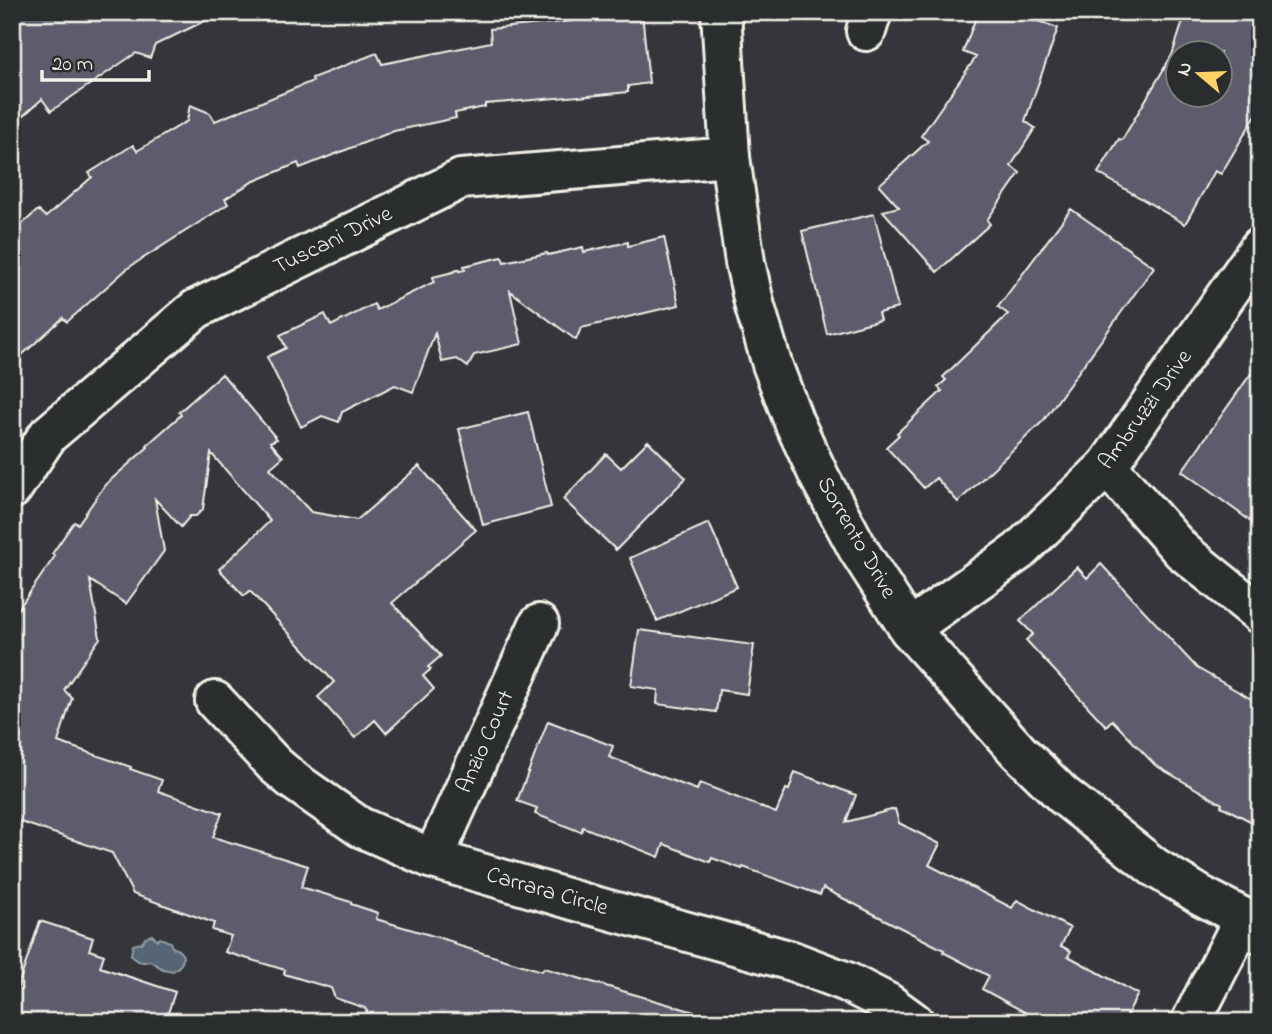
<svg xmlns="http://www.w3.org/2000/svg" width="1272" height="1034" font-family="'Indie Flower',sans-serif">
<rect width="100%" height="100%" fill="#34363b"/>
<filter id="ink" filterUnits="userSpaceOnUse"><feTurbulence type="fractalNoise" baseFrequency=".0143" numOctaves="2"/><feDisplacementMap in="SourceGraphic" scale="14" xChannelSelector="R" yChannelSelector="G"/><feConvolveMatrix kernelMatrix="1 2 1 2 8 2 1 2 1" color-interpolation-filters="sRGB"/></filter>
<g filter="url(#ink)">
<path fill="#546576" stroke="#949da4" stroke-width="2" d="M152,935L157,940L160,938L170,942L172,947C187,953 186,963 173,971L163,969L150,961C142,963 137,962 131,955L133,945L141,943L146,937Z"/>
<path fill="#5c5b6d" stroke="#f4f1e8" stroke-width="2" fill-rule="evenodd" d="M26,12H223L155,45L150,58L136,53L51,111L42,99L12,126V22Z
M570,12H642L649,83L628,86V92L579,97V96L485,104V107L455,113L456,118L394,131L300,168L298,163L252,182L225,199L228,204L128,268L67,322L63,318L12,364V233L38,210L46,217L92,177L89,173L133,145L137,151L187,121L190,105L210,113L215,121L313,81L312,78L377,53L382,64L491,42L490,29L571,21Z
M978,12H1013L1058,28L1025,121L1035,128L1011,166L1020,173L987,220L990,224L937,272L883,211L899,207L879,185L928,141L921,136L976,57L963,52Z
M1186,12H1260V108L1221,174L1215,171L1185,224L1098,173L1119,139L1122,140L1172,55ZM1178,52H1220V94H1178Z
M1071,209L1154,267L1043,421L958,502L936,478L924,488L886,447L899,435L897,433L942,391L938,387L946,380L943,377L1008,314L998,307Z
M874,214L898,308L878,313L880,320L827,334L802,231Z
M664,237L679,305L581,328L576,340L510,291L522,344L474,355L468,367L457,359L442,362L435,333L413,392L395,385L342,412L339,422L322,416L301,427L267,357L286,348L280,335L325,314L331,326L374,304L377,310L434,282L433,277L453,272L459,269V271L465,270L464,266L502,257L504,262L547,253L548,255L583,247L584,252L628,242V246Z
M1260,361V528L1182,471Z
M222,374L277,439L270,442L283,457L270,468L311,512L357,520L419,466L476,530L392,603L441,656L428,667L431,669L423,676L434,689L386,733L375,720L355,738L318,697L334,682L250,591L244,596L219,569L270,521L211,453L203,509L196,516H190L181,527L155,499L164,551L126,604L90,580L100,638L64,690L72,698L58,742L131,767L130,769L162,780L158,791L222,813L213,837L308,866L301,887L351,902V904L378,913L376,919L454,942L453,944L542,971L544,968L701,1014L700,1022H412L385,1013L372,1020L365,1008L335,998L331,988L284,974L285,970L225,952L231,936L212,930L214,923L133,894L112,853L12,819V618L55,556L52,554L74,522L78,524L105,485L148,447L147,445L181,415L179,412Z
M528,412L551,507L483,525L459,429Z
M648,441L686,478L616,550L563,499L606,454L621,468Z
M709,523L737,587L657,621L630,558Z
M1101,564L1197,668L1260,704V826L1221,806L1222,804L1155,765L1112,720L1106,726L1026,640L1033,634L1020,621L1077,567L1087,578Z
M639,630L754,645L747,694L719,690L716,712L657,704L658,690L631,686Z
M548,721L613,746L609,757L697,790L700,783L776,813L786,789L789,790L795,772L856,795L846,822L895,809L899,823L940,844L929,865L1012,908L1017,900L1070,928L1061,946L1071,951L1068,956L1138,994L1123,1022H1043L982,989L989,976L943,952L944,950L823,888L820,895L743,867L742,869L712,858L710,862L664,844L659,857L583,827L581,832L535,814L537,808L517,801Z
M40,921L93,938L89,950L104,955L100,967L175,992L165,1022H12V1004Z"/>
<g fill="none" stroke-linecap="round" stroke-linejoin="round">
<g stroke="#f4f1e8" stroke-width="44">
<path id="minor" d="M866,31L872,12
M1107,466L1182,551L1260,614
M12,489L48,435L196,309L461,179L730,157
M909,629L1019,551L1107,466L1260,247
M215,701L275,765L294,781L360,827L433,859L573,900L792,961L847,982L888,1003L914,1022
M433,859L539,624
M1191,1022L1244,918"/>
</g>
<g stroke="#f4f1e8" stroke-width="44">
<path id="tertiary" d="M721,12L730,157L745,262L755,307L772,364L794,422L819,476L858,549L909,629L1018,751L1063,795L1154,867L1202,896L1244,918L1260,934"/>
</g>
<use href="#minor" stroke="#2a2d2e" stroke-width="38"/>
<use href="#tertiary" stroke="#2a2d2e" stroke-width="38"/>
</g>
</g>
<g text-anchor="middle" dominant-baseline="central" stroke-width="6" stroke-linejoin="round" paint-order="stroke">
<g font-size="23" fill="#f4f1e8" stroke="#2a2d2e">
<text transform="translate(333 241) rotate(-26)">Tuscani Drive</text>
<text transform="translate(1146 410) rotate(-54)">Ambruzzi Drive</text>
<text transform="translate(856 538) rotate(60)">Sorrento Drive</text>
<text transform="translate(486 742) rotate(-66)">Anzio Court</text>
<text transform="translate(547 892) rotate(16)">Carrara Circle</text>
</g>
</g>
<rect width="1272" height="1034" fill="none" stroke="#2a2d2e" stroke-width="42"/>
<rect x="21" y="21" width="1230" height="992" fill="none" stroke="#f4f1e8" stroke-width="2.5" filter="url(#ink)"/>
<g transform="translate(1199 74) rotate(289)"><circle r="33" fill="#2a2d2e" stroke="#7b7b78" stroke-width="2"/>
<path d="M0-5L12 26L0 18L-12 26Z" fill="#ffd166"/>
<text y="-10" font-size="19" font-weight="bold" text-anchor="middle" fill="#f4f1e8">N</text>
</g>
<path d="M42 70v10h107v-10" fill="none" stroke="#f4f1e8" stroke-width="3.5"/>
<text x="52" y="70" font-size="21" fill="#f4f1e8" stroke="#2a2d2e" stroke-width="5" paint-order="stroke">20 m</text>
</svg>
